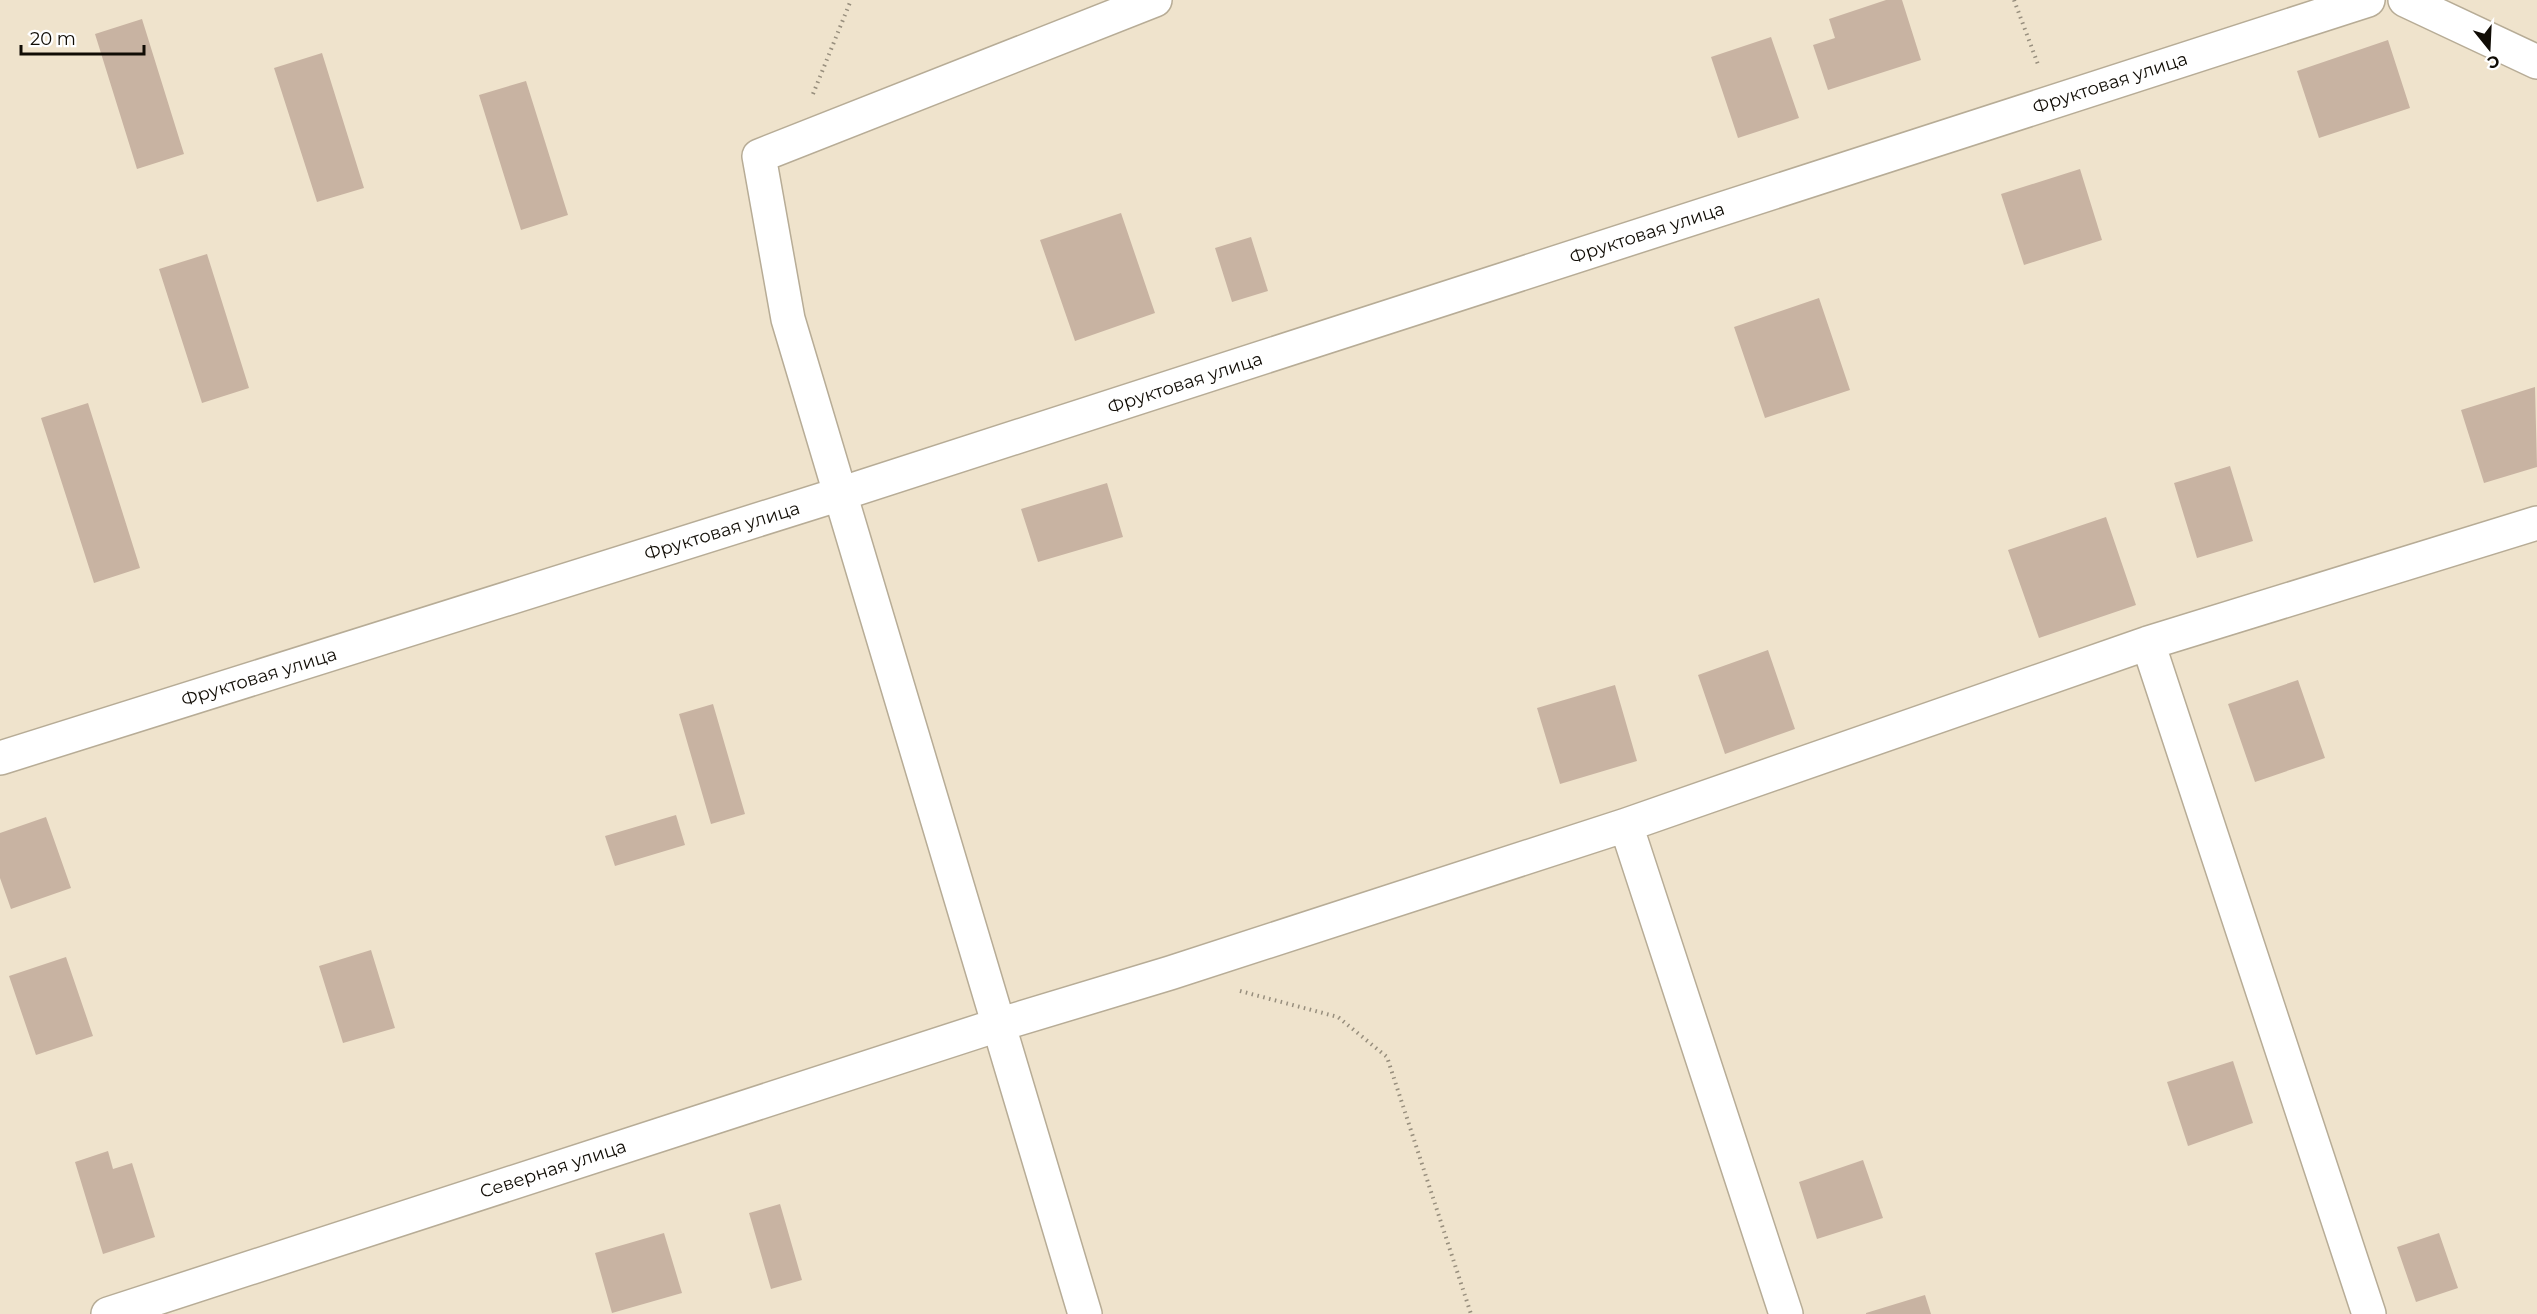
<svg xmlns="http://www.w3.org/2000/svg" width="2537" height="1314" font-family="Montserrat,sans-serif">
<rect width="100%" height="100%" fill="#efe3cc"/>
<path fill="#c8b3a2" d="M1886,0H1902L1921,60L1828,90L1813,45L1835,38L1829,19Z
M142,19L184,154L137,169L95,34Z
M1771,37L1799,118L1738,138L1711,57Z
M2388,40L2410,108L2319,138L2297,71Z
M322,53L364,188L317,202L274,68Z
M526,81L568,215L521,230L479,95Z
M2080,169L2102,240L2024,265L2001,194Z
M1121,213L1155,313L1075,341L1040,240Z
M1251,237L1268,291L1232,302L1215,248Z
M207,254L249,388L202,403L159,269Z
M1819,298L1850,390L1765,418L1734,327Z
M2535,387L2537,467L2484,483L2461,410Z
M88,403L140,568L94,583L41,418Z
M2230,466L2253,541L2197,558L2174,483Z
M1107,483L1123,537L1038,562L1021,509Z
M2106,517L2136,605L2039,638L2008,550Z
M1768,650L1795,729L1725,754L1698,675Z
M2298,680L2325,758L2255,782L2228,704Z
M1615,685L1637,761L1560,784L1537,708Z
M713,704L745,814L711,824L679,714Z
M676,815L685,845L615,866L605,836Z
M46,817L71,888L11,909L0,878V833Z
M371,950L395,1028L343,1043L319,966Z
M66,957L93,1036L36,1055L9,976Z
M2233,1061L2253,1123L2188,1146L2167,1082Z
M108,1151L113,1169L132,1163L155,1237L103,1254L75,1162Z
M1863,1160L1883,1218L1817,1239L1799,1182Z
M780,1204L802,1280L771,1289L749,1213Z
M664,1233L682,1293L612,1313L595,1253Z
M2439,1233L2458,1288L2416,1302L2397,1247Z
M1925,1295L1931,1314H1866V1313Z"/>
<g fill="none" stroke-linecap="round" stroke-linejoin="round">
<g stroke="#b7ac96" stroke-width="36">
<path id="street" d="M2405,0L2537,62
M2148,643L2369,1314
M0,758L840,494L2368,0
M1626,825L1786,1314
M108,1314L998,1025L1170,973L1626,825L2148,643L2537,523
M1085,1314L788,319L759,156L1155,0"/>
</g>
<path stroke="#978e7d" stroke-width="4" stroke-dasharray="1.5 4.5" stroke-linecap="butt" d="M2014,0L2039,67
M813,94L851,0
M1240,991L1338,1017L1387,1057L1471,1314"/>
<use href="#street" stroke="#fff" stroke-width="33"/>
</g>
<g text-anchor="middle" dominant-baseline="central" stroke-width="4.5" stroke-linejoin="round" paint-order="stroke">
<g font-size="18" fill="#100c05" stroke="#fff">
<text transform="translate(2110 83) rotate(-18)">Фруктовая улица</text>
<text transform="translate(1647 233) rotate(-18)">Фруктовая улица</text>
<text transform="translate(1185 383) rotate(-18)">Фруктовая улица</text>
<text transform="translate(722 531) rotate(-17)">Фруктовая улица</text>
<text transform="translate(259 677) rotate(-17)">Фруктовая улица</text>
<text transform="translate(553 1169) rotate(-18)">Северная улица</text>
</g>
</g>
<g transform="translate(2489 48) rotate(162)" stroke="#ffffff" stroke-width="4.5" paint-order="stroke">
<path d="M0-4.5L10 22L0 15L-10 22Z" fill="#100c05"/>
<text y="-9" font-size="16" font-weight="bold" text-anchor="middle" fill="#100c05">С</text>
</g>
<path d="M21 45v9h123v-9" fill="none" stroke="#100c05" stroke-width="3"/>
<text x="30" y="45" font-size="18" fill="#100c05" stroke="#ffffff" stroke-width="4.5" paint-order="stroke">20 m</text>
</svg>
